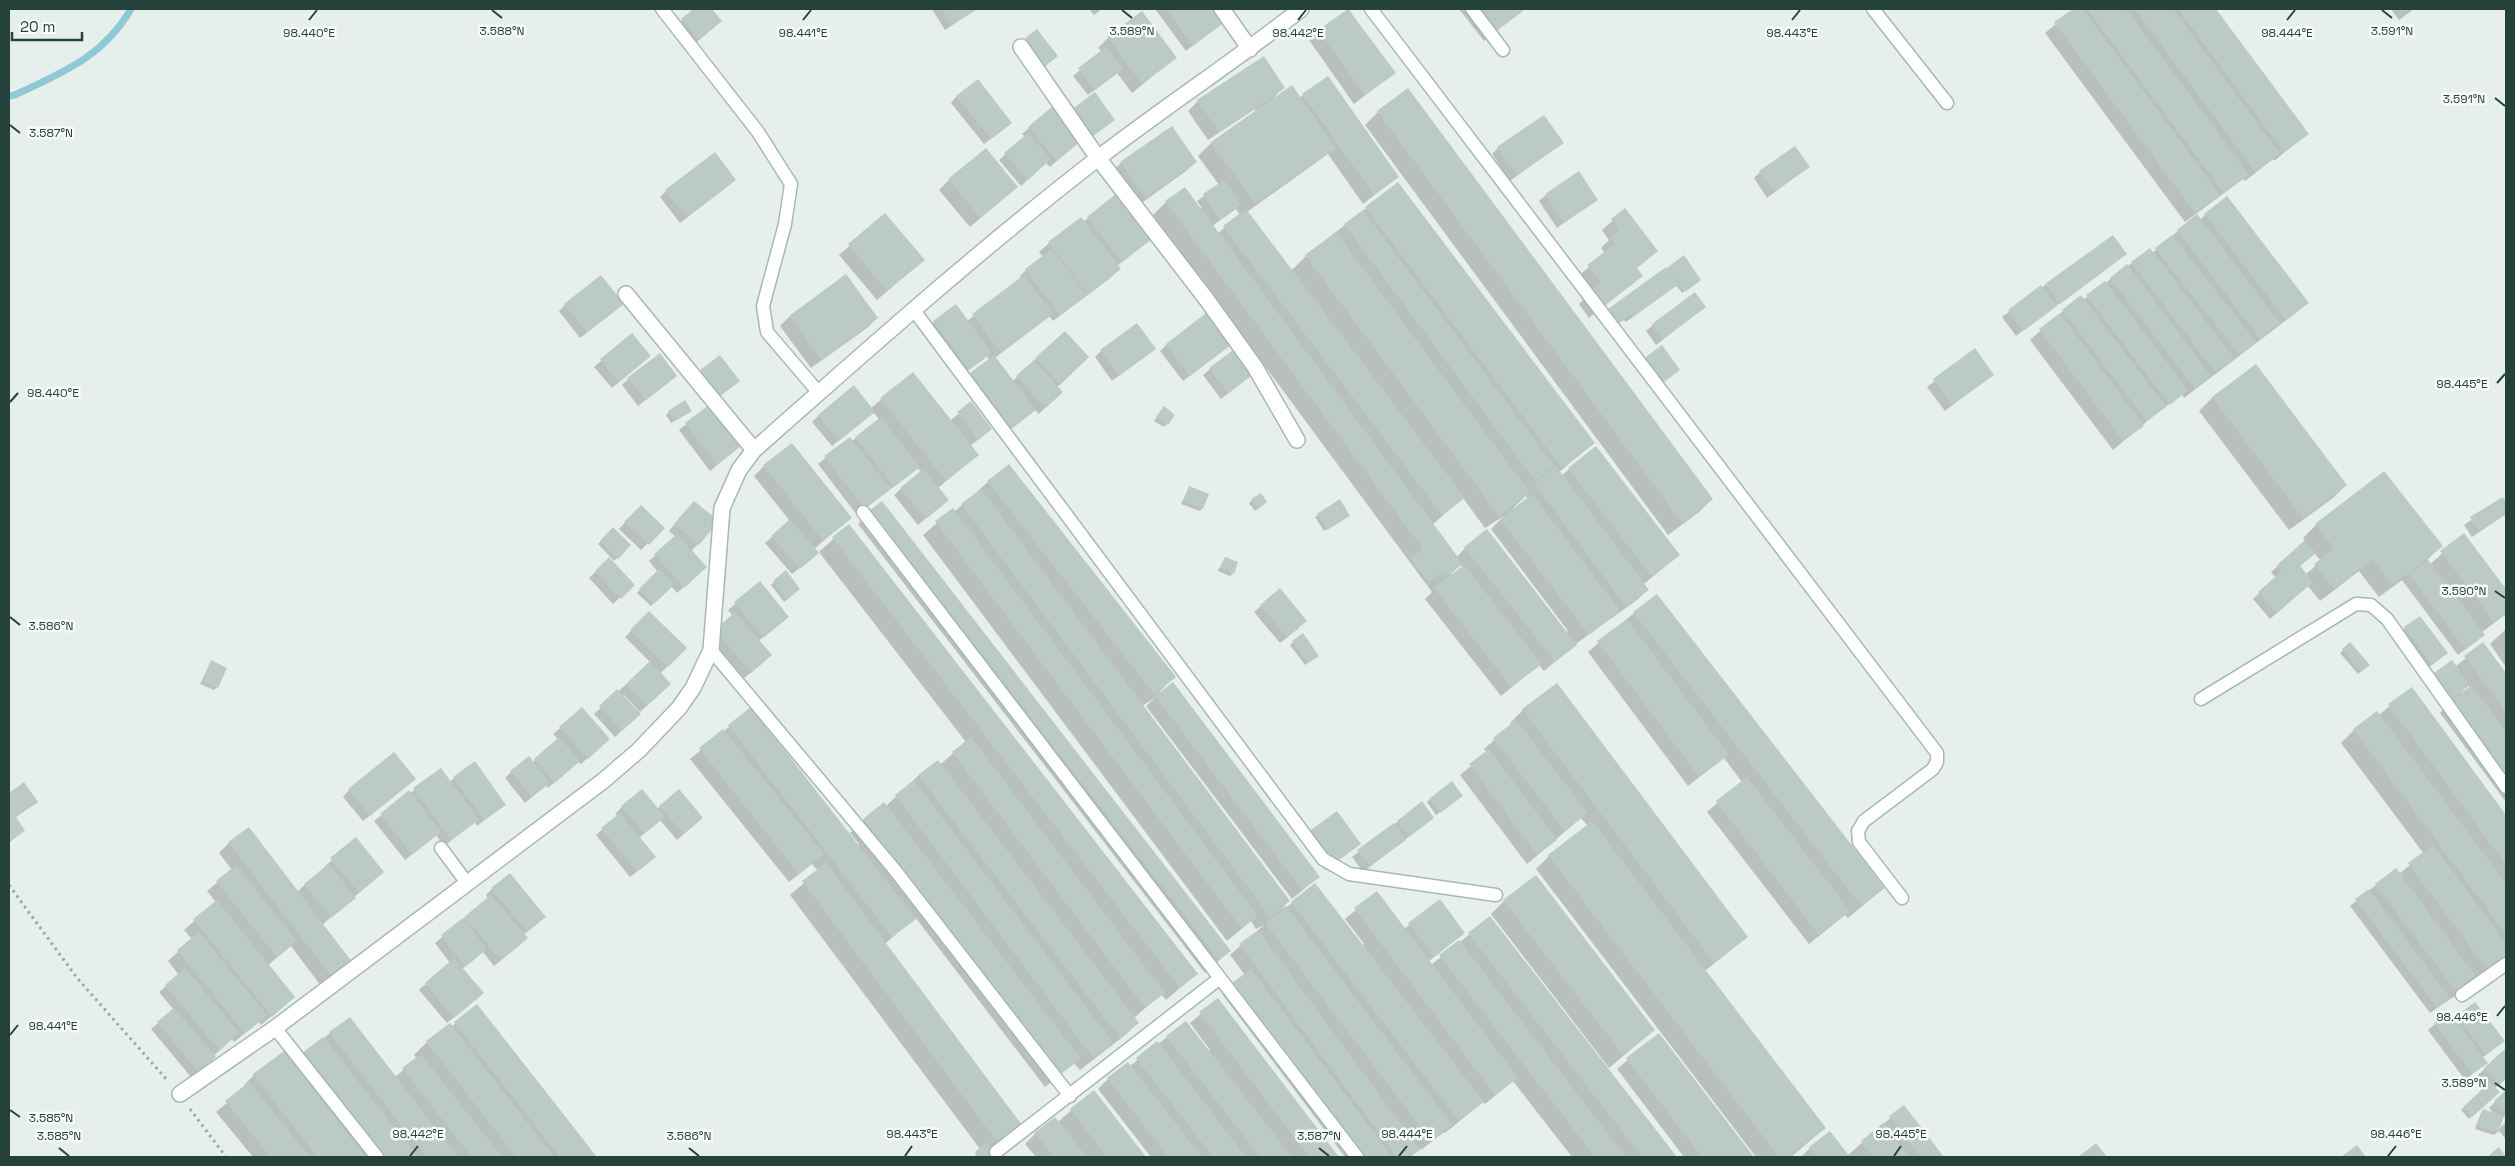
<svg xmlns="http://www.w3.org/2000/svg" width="2515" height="1166" font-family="'Space Grotesk',sans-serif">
<rect width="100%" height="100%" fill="#e6efeb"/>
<path fill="#0003" fill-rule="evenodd" d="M695,9H710L721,21L692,46L676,26Z
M932,9H976L945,30Z
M1089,9H1102L1094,15Z
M1155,9H1213L1223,22L1186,51Z
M1459,9H1519L1521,11L1484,41Z
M2075,9H2215L2307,134L2274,161L2273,159L2245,181L2243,179L2185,222L2045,33Z
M2391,9H2414L2399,20Z
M1349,10L1394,73L1354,104L1309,40L1319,31Z
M1037,30L1054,59L1042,68L1023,42Z
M1108,38L1175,58L1132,93L1117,73L1088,95L1073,76L1102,52L1098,48Z
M1283,87L1272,100L1300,98L1303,95L1398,177L1363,204L1328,154L1247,212L1291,271L1306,256L1366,208L1594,443L1559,472L1562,475L1596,448L1678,555L1643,585L1647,590L1637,600L1577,643L1544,671L1539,665L1501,696L1425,599L1432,592L1153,215L1166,202L1202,208L1197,201L1219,185L1198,156L1211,143L1256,111L1255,109L1208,140L1188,111L1198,101ZM1236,209L1240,215L1218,233L1212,226ZM1526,496L1528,499L1514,509L1513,508ZM1463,498L1485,528L1504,516L1491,529L1568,631L1566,632L1465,548L1457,557L1433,524ZM1460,565L1463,567L1452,575L1451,574Z
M1408,90L1712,499L1699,512L1668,535L1365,125L1378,112Z
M957,96L1004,129L984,144L951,103Z
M1114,120L1084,143L1081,139L1050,167L1046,163L1021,186L999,160L1025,137L1022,134L1029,128Z
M1562,143L1510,181L1492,154L1498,148Z
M1196,162L1186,171L1136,207L1111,173L1121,163Z
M1808,167L1767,198L1754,178L1760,172Z
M949,180L1017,187L970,227L939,190Z
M728,186L680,223L660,197L666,191Z
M1117,195L1151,239L1117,266L1119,269L1109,279L1053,321L1049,316L995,358L1012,382L1036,359L1081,364L1057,387L1055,398L1039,414L1035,410L1005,434L964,380L989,360L987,356L962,375L928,328L934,322L967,321L1022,279L1020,276L1026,270L1043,257L1039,252L1049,243L1083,222Z
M1546,195L1596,199L1557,228L1539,201Z
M1625,210L1656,251L1636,269L1641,276L1631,285L1589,318L1579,304L1589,294L1578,276L1605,254L1601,248L1609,240L1602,230Z
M885,215L913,269L877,300L839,255Z
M2205,215L2307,302L2297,312L2184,398L2182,395L2158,412L2113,450L2030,340L2063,311L2083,300L2149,250L2152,253L2178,231L2200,220Z
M2112,236L2125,254L2016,336L2002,317Z
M1683,257L1700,280L1697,283L1682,293L1676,285L1626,322L1624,320L1607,331L1598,319L1605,313Z
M565,305L616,310L580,338L559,311Z
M1705,307L1656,345L1646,331L1653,325Z
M790,316L877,318L867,328L811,368L780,326Z
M632,335L643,362L612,388L594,367Z
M1166,345H1229L1183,381L1160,351Z
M1154,349L1112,381L1095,357L1101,351Z
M1975,350L1992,374L1945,411L1927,387Z
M2256,366L2346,485L2333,498L2289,530L2199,411L2212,398Z
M1210,369L1254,373L1221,399L1203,375Z
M913,373L950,421L971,403L984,435L970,446L977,455L938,488L947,500L918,525L894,495L921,472L918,468L857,515L818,464L850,438L852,441L879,419L873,412L832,446L812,422L819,415L871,408Z
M628,379L669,382L638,406L622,385Z
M709,406L740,446L710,471L679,430Z
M1161,411L1174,415L1164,427L1154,421Z
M669,412L688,413L671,423L666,415Z
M764,466L850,518L814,549L811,559L792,574L765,543L790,521L754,476Z
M988,482L1174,677L1159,692L1318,877L1292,899L1146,706L1156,697L1142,706L1288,901L1279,913L1315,885L1362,946L1364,944L1345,919L1377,893L1404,929L1439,901L1464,933L1429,961L1431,965L1490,918L1675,1157H1572L1513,1081L1485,1104L1483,1102L1445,1133L1444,1132L1421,1150L1419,1148L1411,1157H1345L1222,994L1245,975L1230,955L1264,925L1256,929L1251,921L1227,941L923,535L952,510L954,512Z
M1189,488L1202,508L1200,511L1181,504Z
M2502,499L2506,505V514L2472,537L2464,525Z
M1252,500L1266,502L1255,511L1249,503Z
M882,503L1229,951L1205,973L858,524Z
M641,506L663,528L641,550L619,529Z
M687,509L698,544L691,551L699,574L677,593L671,586L651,606L637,593L658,572L649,561L676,537L669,531Z
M1318,515L1345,518L1324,531L1315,517Z
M849,525L1196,974L1166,1000L1161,994L1134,1018L1138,1023L1124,1036L1098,1056L1080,1070L1074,1063L1045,1087L915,917L885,944L1021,1125L997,1157H974L980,1149L790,895L818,871L812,864L789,882L690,759L751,709L857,846L859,844L850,833L864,820L886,806L919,775L941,764L966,742L819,552Z
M2316,525L2441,546L2427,560L2430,564L2464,535L2506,591V614L2481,633L2483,635L2477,641L2458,655L2402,580L2379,597L2359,571L2320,601L2308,586L2270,619L2253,599L2276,578L2271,572L2305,541L2303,538ZM2314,553L2321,561L2305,575L2299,567Z
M613,529L630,545L614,561L598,544Z
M1225,558L1233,573L1230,576L1218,571Z
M609,559L633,585L613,604L589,578Z
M785,572L796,592L784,602L771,585Z
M760,583L781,623L758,641L764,662L744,678L709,637L733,616L728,610Z
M1261,606L1299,628L1280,643L1254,612Z
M649,613L685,648L660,674L670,684L640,712L624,695L622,697L639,714L615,737L594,714L650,662L625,637Z
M1634,613L1884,888L1848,918L1845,915L1809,944L1707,812L1742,782L1724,758L1688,786L1588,652Z
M2405,628L2447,653L2425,670L2399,635Z
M2506,629V667L2490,644Z
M1293,642L1315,658L1305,665L1290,645Z
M2350,644L2365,668L2358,674L2340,653Z
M2483,644L2506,675V802L2440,713L2451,701L2442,706L2425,683L2431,677L2455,667ZM2468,685L2470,688L2462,694L2461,693Z
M211,662L217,687L214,690L200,684Z
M2411,688L2506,817V961L2430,1013L2350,906L2376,885L2399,874L2424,854L2341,743L2354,730L2379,715Z
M1523,710L1747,937L1705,971L1825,1128L1791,1157H1756L1536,869L1549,856L1588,826L1581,818L1527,864L1460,775L1487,753L1484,749L1512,725L1510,723Z
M560,728L602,745L581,764L578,762L548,788L546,785L525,803L505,778L511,772L532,763L558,739L553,734Z
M440,770L450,782L454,778L504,805L477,826L475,822L444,846L436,835L405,860L374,821Z
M24,784L36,801L15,818L23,830L9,843V794Z
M408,785L363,821L343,797L349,790Z
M642,791L657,809L679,791L695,824L677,840L660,820L639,838L648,863L630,877L596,835L618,816L615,814L622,807Z
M1459,798L1436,815L1427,802L1429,800Z
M1422,803L1433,818L1363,872L1352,857Z
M355,839L376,878L322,925L350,962L321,986L291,946L268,965L294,997L261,1025L259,1022L234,1042L232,1039L191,1077L151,1029L174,1010L159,992L179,975L168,961L192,939L184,930L216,902L207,891L232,870L219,853L229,843L297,892Z
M1302,839L1360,844L1325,870Z
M492,889L538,923L523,935L520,945L494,966L483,952L462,969L476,999L447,1023L419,990L450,963L435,943L488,899L486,895Z
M1504,901L1654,1030L1609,1068L1491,914Z
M1218,1000L1337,1157H1151L1098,1089L1108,1079L1128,1064L1130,1066L1167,1037L1208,1051L1210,1050L1190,1023Z
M477,1006L595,1157H253L216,1112L246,1087L244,1085L254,1075L293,1064L330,1033L395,1077L417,1059L414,1055L427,1042L451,1027Z
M2457,1017L2503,1041L2482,1058L2486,1063L2465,1080L2428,1030L2435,1024L2454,1020Z
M1658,1035L1752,1157H1684L1617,1069Z
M2506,1049V1078L2495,1088L2498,1092L2469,1119L2461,1110L2488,1086L2478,1075Z
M1094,1091L1145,1157H1036L1025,1144L1035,1134L1058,1122Z
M2506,1091V1114L2502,1118L2497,1132L2494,1135L2475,1129L2481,1113L2484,1110L2494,1114L2489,1108Z
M1903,1107L1943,1157H1801L1810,1148L1847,1156Z
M2506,1122V1139L2498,1130Z"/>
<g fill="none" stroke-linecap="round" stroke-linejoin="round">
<path stroke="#8ec9d4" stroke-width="7" d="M9,96L15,95C63,72 103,57 131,9"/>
</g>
<path fill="#bbcac4" d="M693,9H712L722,21L699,40L681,19Z
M942,9H978L952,25Z
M1166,9H1215L1225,22L1193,46Z
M1348,9L1396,73L1365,95L1318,30Z
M1477,9H1521L1523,11L1495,32Z
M2073,9H2083L2220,195L2195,213L2054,22Z
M2087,9H2126L2249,175L2224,193Z
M2135,9H2173L2280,154L2255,172Z
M2178,9H2216L2309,134L2284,152Z
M1142,11L1177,58L1142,84L1107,37Z
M1037,29L1058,56L1045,66L1025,38Z
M1106,47L1123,69L1095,90L1078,68Z
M1264,56L1285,88L1219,132L1197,100Z
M1328,76L1399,177L1374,195L1302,94Z
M978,79L1012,123L991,139L956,96Z
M1292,85L1336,148L1255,204L1211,142Z
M1408,88L1713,499L1682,523L1377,111Z
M1095,92L1115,120L1091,137L1071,110Z
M1053,106L1082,140L1057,161L1028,127Z
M1544,115L1564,143L1517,175L1497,147Z
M1172,126L1197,162L1146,198L1120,162Z
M1028,133L1051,159L1028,180L1004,153Z
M1795,146L1810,167L1774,192L1759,171Z
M986,148L1018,187L980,218L948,179Z
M715,152L736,180L687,217L665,190Z
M1579,171L1598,200L1564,223L1545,194Z
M1224,180L1241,205L1220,220L1203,194Z
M1398,182L1595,443L1562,468L1365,207Z
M1185,187L1463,564L1444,578L1441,573L1428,582L1410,558L1423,549L1165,201Z
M1117,193L1152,239L1122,262L1087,217Z
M2227,196L2309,303L2286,320L2204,214Z
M1625,208L1658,251L1637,268L1643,276L1600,309L1588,293L1601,283L1587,265L1615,244L1610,238L1619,230L1611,219Z
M1246,209L1465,498L1442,515L1223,226Z
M1363,210L1554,466L1535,481L1344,224Z
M885,213L925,260L887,291L848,244Z
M2197,214L2280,323L2260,339L2177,230Z
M1081,217L1121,269L1088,294L1048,242Z
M1336,232L1530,493L1499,516L1305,255Z
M2113,235L2127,254L2060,304L2045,284Z
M2172,235L2256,342L2239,355L2155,248Z
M2150,248L2234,358L2215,372L2131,262Z
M1052,249L1087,295L1060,315L1025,269Z
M1684,255L1701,280L1685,292L1668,267Z
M2127,264L2211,376L2195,389L2110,278Z
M1666,267L1679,284L1633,317L1631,314L1614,326L1604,312Z
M846,274L878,318L822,360L789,316Z
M601,275L624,304L587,332L564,304Z
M1024,275L1053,314L1001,353L972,314Z
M2105,281L2188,390L2170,405L2086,295Z
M2041,285L2057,306L2023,331L2008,310Z
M1695,292L1706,307L1663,339L1652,324Z
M2081,295L2166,407L2147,421L2062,310Z
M956,304L992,353L969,370L933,321Z
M1206,313L1231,345L1190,376L1166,344Z
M2060,313L2144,426L2123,441L2039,329Z
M1137,323L1156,349L1119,376L1100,350Z
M1065,331L1089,357L1060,385L1035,358Z
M632,333L651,356L619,382L600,359Z
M1662,345L1680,370L1660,385L1642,360Z
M1236,348L1255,373L1228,393L1209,368Z
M1975,348L1994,375L1952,405L1933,379Z
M660,353L677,376L646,400L627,378Z
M720,355L740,381L715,400L695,374Z
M994,355L1036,410L1012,428L970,373Z
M1034,360L1063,392L1046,408L1016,376Z
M2256,364L2347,485L2303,518L2212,397Z
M913,372L979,455L946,481L880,398Z
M854,385L875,412L839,441L818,415Z
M685,400L692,411L675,421L668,411Z
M971,401L992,429L978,440L957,412Z
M709,405L741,446L717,465L685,423Z
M1164,406L1175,415L1168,425L1156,417Z
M881,417L920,467L894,487L855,437Z
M850,437L891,489L864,509L824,456Z
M792,443L852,518L823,541L763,465Z
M1596,446L1680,555L1652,577L1568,468Z
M1009,464L1176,677L1154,694L987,481Z
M1556,466L1649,590L1626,607L1534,483Z
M923,469L949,500L926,519L900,488Z
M2384,471L2443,546L2393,585L2372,559L2334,589L2314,564L2334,548L2315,524Z
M1189,486L1209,494L1203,509L1183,501Z
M981,489L1290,901L1270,917L961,504Z
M1261,493L1267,502L1258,509L1251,499Z
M1532,494L1620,611L1589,635L1500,519Z
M2503,497L2506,503V514L2479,531L2470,517Z
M1340,499L1350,516L1327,530L1317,514Z
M694,501L719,521L699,545L674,524Z
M882,501L1231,951L1219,960L870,510Z
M641,505L665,528L649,545L624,522Z
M953,508L1258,916L1241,928L935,521Z
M790,519L819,553L800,569L771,536Z
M849,524L1198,974L1180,988L832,537Z
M613,527L631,545L618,559L600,541Z
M1487,529L1577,645L1555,662L1464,547Z
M2464,533L2506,589V613L2494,622L2440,551Z
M677,534L707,567L684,588L654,554Z
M2305,540L2316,553L2300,566L2313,582L2277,613L2258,592L2282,571L2277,565Z
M609,557L635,585L621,599L595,571Z
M1225,557L1238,562L1234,574L1220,568Z
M2428,560L2485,635L2465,649L2409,574Z
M1464,565L1542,664L1511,687L1434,588Z
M659,569L674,585L654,604L639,589Z
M786,570L800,589L787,600L773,581Z
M760,581L789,617L763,638L734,602Z
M1280,588L1307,621L1287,637L1260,605Z
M1657,594L1885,888L1861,906L1633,612Z
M649,611L687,648L668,667L630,630Z
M735,612L772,655L751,673L715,630Z
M2420,616L2448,653L2432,665L2404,627Z
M1627,619L1729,755L1699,777L1597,641Z
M1303,633L1319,656L1308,663L1292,641Z
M2350,642L2370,665L2361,672L2342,649Z
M2483,642L2506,673V712L2464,656Z
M211,660L227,668L218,688L202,681Z
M2452,660L2470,685L2449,701L2430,676Z
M650,661L671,684L647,706L626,684Z
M1173,682L1320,877L1302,890L1155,696Z
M1557,683L1748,937L1714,963L1522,709Z
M2472,685L2506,732V779L2449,702Z
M2412,687L2506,815V865L2388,704Z
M617,689L641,714L622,731L599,706Z
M582,707L610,739L588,759L559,727Z
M751,707L916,919L892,937L728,725Z
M2377,711L2506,883V934L2353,729Z
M1516,720L1588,813L1565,831L1493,738Z
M723,729L824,854L799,874L699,748Z
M559,737L580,761L555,783L534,759Z
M971,737L1165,993L1145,1008L952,752Z
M1489,749L1557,840L1537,855L1469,764Z
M394,752L416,779L370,816L348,789Z
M529,756L550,783L532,797L510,771Z
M938,760L1139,1023L1120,1038L918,775Z
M475,761L506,805L484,820L453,777Z
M441,768L479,820L451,840L413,788Z
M1747,777L1850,911L1819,935L1716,801Z
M914,780L1113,1043L1093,1058L895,795Z
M1452,781L1463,796L1440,813L1429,799Z
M24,782L38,802L16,817L25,831L9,842V793Z
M642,789L665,817L644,834L621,806Z
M679,789L703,818L684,834L659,806Z
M409,790L441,832L412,855L380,814Z
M1422,801L1434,818L1409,837L1397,821Z
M884,802L1081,1059L1059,1075L863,819Z
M1337,811L1361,844L1332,865L1308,832Z
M620,813L656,857L637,872L601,828Z
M1592,821L1826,1128L1788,1157H1779L1548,855Z
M1394,823L1406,840L1370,866L1357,850Z
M249,827L352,962L332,977L228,842Z
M356,837L384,872L359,893L330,858Z
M2433,845L2506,943V958L2488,971L2408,863Z
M826,863L1022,1125L998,1143L802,881Z
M329,864L356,898L331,918L304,884Z
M236,865L297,941L277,957L216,881Z
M2396,868L2477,978L2457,993L2375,884Z
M510,873L546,917L527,932L491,888Z
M1536,875L1655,1030L1623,1055L1503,900Z
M1315,883L1484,1102L1459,1121L1291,902Z
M2369,889L2450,998L2437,1008L2355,899Z
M1377,891L1518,1078L1495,1095L1354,908Z
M491,895L528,938L501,960L464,917Z
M1440,899L1465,933L1434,957L1408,923Z
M217,900L295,997L272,1017L193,919Z
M1286,906L1452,1125L1431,1141L1265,923Z
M1490,916L1677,1157H1642L1468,933Z
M463,918L487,949L465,967L441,935Z
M1258,930L1420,1150L1410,1157H1397L1239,944Z
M199,932L267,1015L245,1033L177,950Z
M1459,940L1626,1157H1595L1439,955Z
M454,958L484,993L454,1018L425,983Z
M185,968L239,1033L219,1050L165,985Z
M1251,969L1392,1157H1362L1232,983Z
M1218,998L1339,1157H1309L1199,1012Z
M2475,1002L2505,1041L2486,1055L2456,1016Z
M477,1004L597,1157H560L454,1022Z
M174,1008L216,1057L198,1072L157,1022Z
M2450,1012L2488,1063L2472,1074L2434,1023Z
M350,1017L458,1157H426L329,1032Z
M1186,1021L1292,1157H1260L1166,1036Z
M450,1023L554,1157H516L426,1041Z
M1659,1033L1754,1157H1702L1626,1058Z
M323,1037L418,1157H384L301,1054Z
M1157,1041L1246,1157H1213L1136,1058Z
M2506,1048V1079L2499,1085L2484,1068Z
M284,1051L366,1157H317L253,1074Z
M421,1054L502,1157H472L402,1068Z
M1128,1062L1202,1157H1168L1107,1078Z
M249,1082L310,1157H270L225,1101Z
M2490,1082L2500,1092L2472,1117L2463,1107Z
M1094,1090L1146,1157H1107L1070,1109Z
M2506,1090V1114L2494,1101Z
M1904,1105L1944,1157H1921L1889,1116Z
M2483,1109L2504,1116L2498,1133L2477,1126Z
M1055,1117L1087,1157H1054L1034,1133Z
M1883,1123L1909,1157H1873L1861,1141Z
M1830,1131L1850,1157H1817L1809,1147Z
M987,1142L998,1157H978L975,1152Z
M2096,1143L2107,1157H2078Z
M2357,1145L2366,1157H2341Z
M2499,1147L2506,1157H2487Z"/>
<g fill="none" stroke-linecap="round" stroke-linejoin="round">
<g stroke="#a8b8b2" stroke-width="15">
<path id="service" d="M662,9L758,132L791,184L785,224L763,306L767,332L819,393
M1371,9L1937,753V762L1933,769L1864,821L1858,831L1859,842L1902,898
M1472,9L1503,50
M1873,9L1947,103
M913,309L1323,859L1349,874L1496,895
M863,512L1220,978L996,1152
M711,650L894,869L1070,1096
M2201,699L2356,604L2371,605L2387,619L2506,787
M441,848L467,883
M1220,978L1357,1157
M2462,995L2506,964
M275,1028L377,1157"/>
</g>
<g stroke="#a8b8b2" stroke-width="18">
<path id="minor" d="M1222,9L1250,49
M1021,47L1098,158L1207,300L1255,367L1297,440
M626,294L754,450
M180,1094L275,1028L603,781L639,750L679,708L693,688L711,650L722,508L739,470L754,450C866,351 978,251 1097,159C1164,107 1235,61 1301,9"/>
</g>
<path stroke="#86b3a5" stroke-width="3" stroke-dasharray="2.5 4" stroke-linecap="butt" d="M9,885L77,978L167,1080
M190,1109L226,1157"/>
<use href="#service" stroke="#fff" stroke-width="12"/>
<use href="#minor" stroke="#fff" stroke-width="15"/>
</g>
<path fill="none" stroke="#24423a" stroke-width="2" d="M492,10L502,18M1122,10L1132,18M2382,10L2392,18M309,20L317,10M803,20L811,10M1298,20L1306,10M1792,20L1800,10M2287,20L2295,10M2495,98L2505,106M10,125L20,133M2497,383L2505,374M10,402L18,393M2495,591L2505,598M10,617L20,625M2497,1016L2505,1006M10,1035L18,1025M2495,1083L2505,1090M10,1110L20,1117M59,1148L69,1156M689,1148L699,1156M1319,1148L1329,1156M410,1156L418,1146M905,1156L912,1146M1399,1156L1407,1146M1894,1156L1901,1146M2388,1156L2396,1146"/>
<g font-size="12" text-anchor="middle" fill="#24423a" stroke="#f7fbf9" stroke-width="5" stroke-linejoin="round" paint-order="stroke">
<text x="502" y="35">3.588°N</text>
<text x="1132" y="35">3.589°N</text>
<text x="2392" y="35">3.591°N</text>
<text x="309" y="37">98.440°E</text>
<text x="1792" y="37">98.443°E</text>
<text x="803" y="37">98.441°E</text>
<text x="1298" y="37">98.442°E</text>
<text x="2287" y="37">98.444°E</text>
<text x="2464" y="103">3.591°N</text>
<text x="51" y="137">3.587°N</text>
<text x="2462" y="388">98.445°E</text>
<text x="53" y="397">98.440°E</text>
<text x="2464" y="595">3.590°N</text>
<text x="51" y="630">3.586°N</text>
<text x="2462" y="1021">98.446°E</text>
<text x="53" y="1030">98.441°E</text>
<text x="2464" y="1087">3.589°N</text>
<text x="51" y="1122">3.585°N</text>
<text x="418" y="1138">98.442°E</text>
<text x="912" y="1138">98.443°E</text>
<text x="1407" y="1138">98.444°E</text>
<text x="1901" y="1138">98.445°E</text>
<text x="2396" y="1138">98.446°E</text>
<text x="59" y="1140">3.585°N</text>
<text x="689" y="1140">3.586°N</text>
<text x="1319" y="1140">3.587°N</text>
</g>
<rect width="2515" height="1166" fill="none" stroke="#24423a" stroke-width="20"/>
<path d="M12 32v8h70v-8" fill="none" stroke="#24423a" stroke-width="2.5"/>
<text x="20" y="32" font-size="15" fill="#24423a" stroke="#f7fbf9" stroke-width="4" paint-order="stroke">20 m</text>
</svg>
